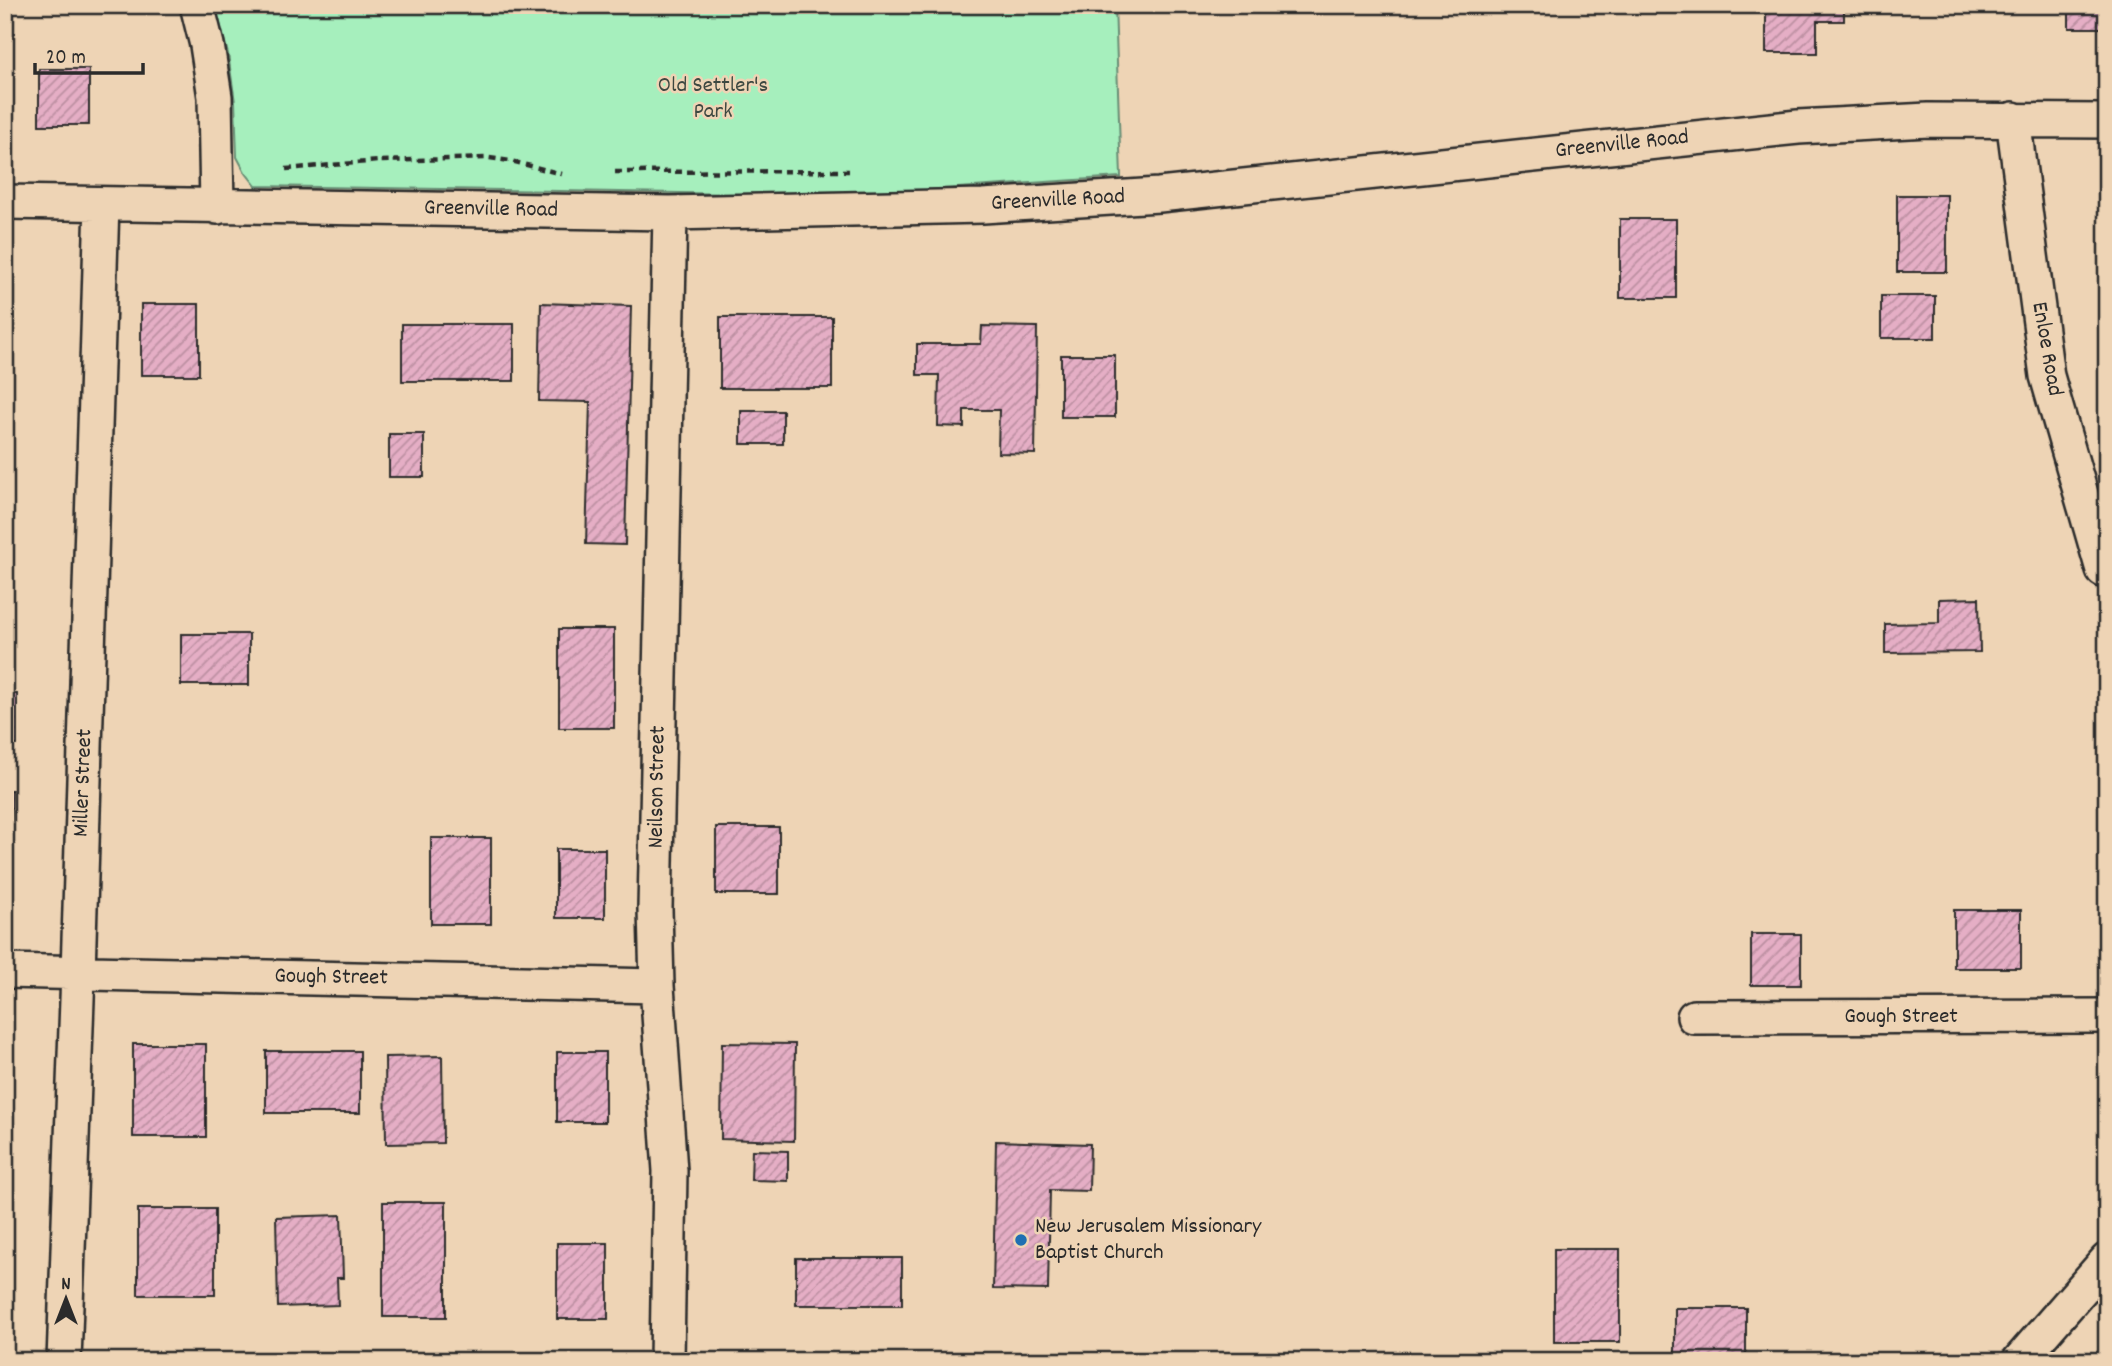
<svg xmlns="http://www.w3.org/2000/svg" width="2112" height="1366" font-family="Dekko,sans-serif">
<defs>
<pattern id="building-hatch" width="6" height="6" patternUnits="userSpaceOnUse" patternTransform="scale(1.75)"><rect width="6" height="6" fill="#e5aec5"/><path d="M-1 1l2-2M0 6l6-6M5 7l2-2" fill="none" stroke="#ba8ea0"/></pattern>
</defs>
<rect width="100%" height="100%" fill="#eed4b5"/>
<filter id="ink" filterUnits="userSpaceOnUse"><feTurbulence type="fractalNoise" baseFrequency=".0143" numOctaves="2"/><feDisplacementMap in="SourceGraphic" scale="14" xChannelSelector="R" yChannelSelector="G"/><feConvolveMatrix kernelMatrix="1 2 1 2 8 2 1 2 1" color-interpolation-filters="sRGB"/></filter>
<g filter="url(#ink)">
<path fill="#a6efbd" stroke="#688d74" stroke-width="2" d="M215,5H1115L1121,177L913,191L739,194L256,186L245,172L237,157L235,102L228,54Z"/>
<path fill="url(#building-hatch)" stroke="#2b2b2b" stroke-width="2" d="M1766,5H1844V21H1817V53H1766Z
M2069,5H2107V28H2069Z
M39,69H89V125H39Z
M1897,195H1947V272H1897Z
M1620,219H1676V298H1620Z
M1881,296H1935V338H1881Z
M541,303L631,306L625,545L586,544L590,402L539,401Z
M141,304H199V375H141Z
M720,317H832V388H720Z
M402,324H514V381H402Z
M982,326L1037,327L1035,454L998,453L999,410H964V427L938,426L939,375H917V344H981Z
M1061,355H1115V417H1061Z
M741,411H783V444H741Z
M389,434H424V477H389Z
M1979,598L1980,652L1885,653V624L1939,623V599Z
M559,629H614V728H559Z
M181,634H249V685H181Z
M5,694H17V745H5Z
M5,790H12L11,856H5Z
M716,827H779V894H716Z
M431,838H491V924H431Z
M556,849H605V918H556Z
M1954,910H2021V968H1954Z
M1751,934H1801V985H1751Z
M722,1043L795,1044L794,1141L721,1139Z
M133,1044H206V1137H133Z
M266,1051H360V1113H266Z
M557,1052H605V1122H557Z
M442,1056L443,1143L386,1144L385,1057Z
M996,1141L1090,1144L1089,1191L1050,1190L1048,1290L993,1289Z
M752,1150L788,1151V1181L751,1180Z
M383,1202H446V1317H383Z
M138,1209H215V1295H138Z
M341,1215L343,1278H337L338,1305L278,1307L276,1217Z
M557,1243H608V1319H557Z
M1554,1249H1620V1342H1554Z
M796,1258H902V1305H796Z
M1675,1308H1746V1357H1675Z"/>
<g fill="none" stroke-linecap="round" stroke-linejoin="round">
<g stroke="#2b2b2b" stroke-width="38">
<path id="minor" d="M197,5L207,45L215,97L217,207
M2013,119L2047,376L2103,570L2107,572
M5,202L670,213L983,206L1159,195L1798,127L1928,120L2107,121
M5,971L657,986
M1694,1017L2107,1016
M64,1361L78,972L102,204
M667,1361L670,1171L657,986L655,909L670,213
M2019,1361L2107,1260"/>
</g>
<path stroke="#2b2b2b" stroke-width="4.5" stroke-dasharray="7 5" stroke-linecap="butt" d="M286,169L378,161L489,158L511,161L562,174
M615,172L849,171"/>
<use href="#minor" stroke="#eed4b5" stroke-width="33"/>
</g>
</g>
<circle fill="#1f6fb2" stroke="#eed4b5" stroke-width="2.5" cx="1021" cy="1240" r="7"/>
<g text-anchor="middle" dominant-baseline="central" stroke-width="5" stroke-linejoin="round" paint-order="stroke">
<g font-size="23" fill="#3d4841" stroke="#eed4b5">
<text x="713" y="86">Old Settler's<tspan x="713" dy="26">Park</tspan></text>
</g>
<g font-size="23" fill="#2b2b2b" stroke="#eed4b5">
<text transform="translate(1622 145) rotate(-6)">Greenville Road</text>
<text transform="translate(1058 201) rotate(-3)">Greenville Road</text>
<text transform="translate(491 210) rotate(1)">Greenville Road</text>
<text transform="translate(2046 349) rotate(80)">Enloe Road</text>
<text transform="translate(84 783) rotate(-88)">Miller Street</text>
<text transform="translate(658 787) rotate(-89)">Neilson Street</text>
<text transform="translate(331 978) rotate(1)">Gough Street</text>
<text x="1901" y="1017">Gough Street</text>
</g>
<g font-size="23" fill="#2b2b2b" stroke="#eed4b5" text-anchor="start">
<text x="1035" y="1227">New Jerusalem Missionary<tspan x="1035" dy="26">Baptist Church</tspan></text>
</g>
</g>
<rect width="2112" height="1366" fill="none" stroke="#eed4b5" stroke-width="28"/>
<rect x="14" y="14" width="2084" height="1338" fill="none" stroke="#2b2b2b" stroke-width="2.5" filter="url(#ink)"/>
<g transform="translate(66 1299)" stroke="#eed4b5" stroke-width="5" paint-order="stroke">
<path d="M0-5L12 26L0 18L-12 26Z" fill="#2b2b2b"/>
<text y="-10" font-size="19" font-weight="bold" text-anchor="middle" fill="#2b2b2b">N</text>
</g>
<path d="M35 63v10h108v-10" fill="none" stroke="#2b2b2b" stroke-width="3.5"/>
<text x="46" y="63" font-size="21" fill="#2b2b2b" stroke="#eed4b5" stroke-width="5" paint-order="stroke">20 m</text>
</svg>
